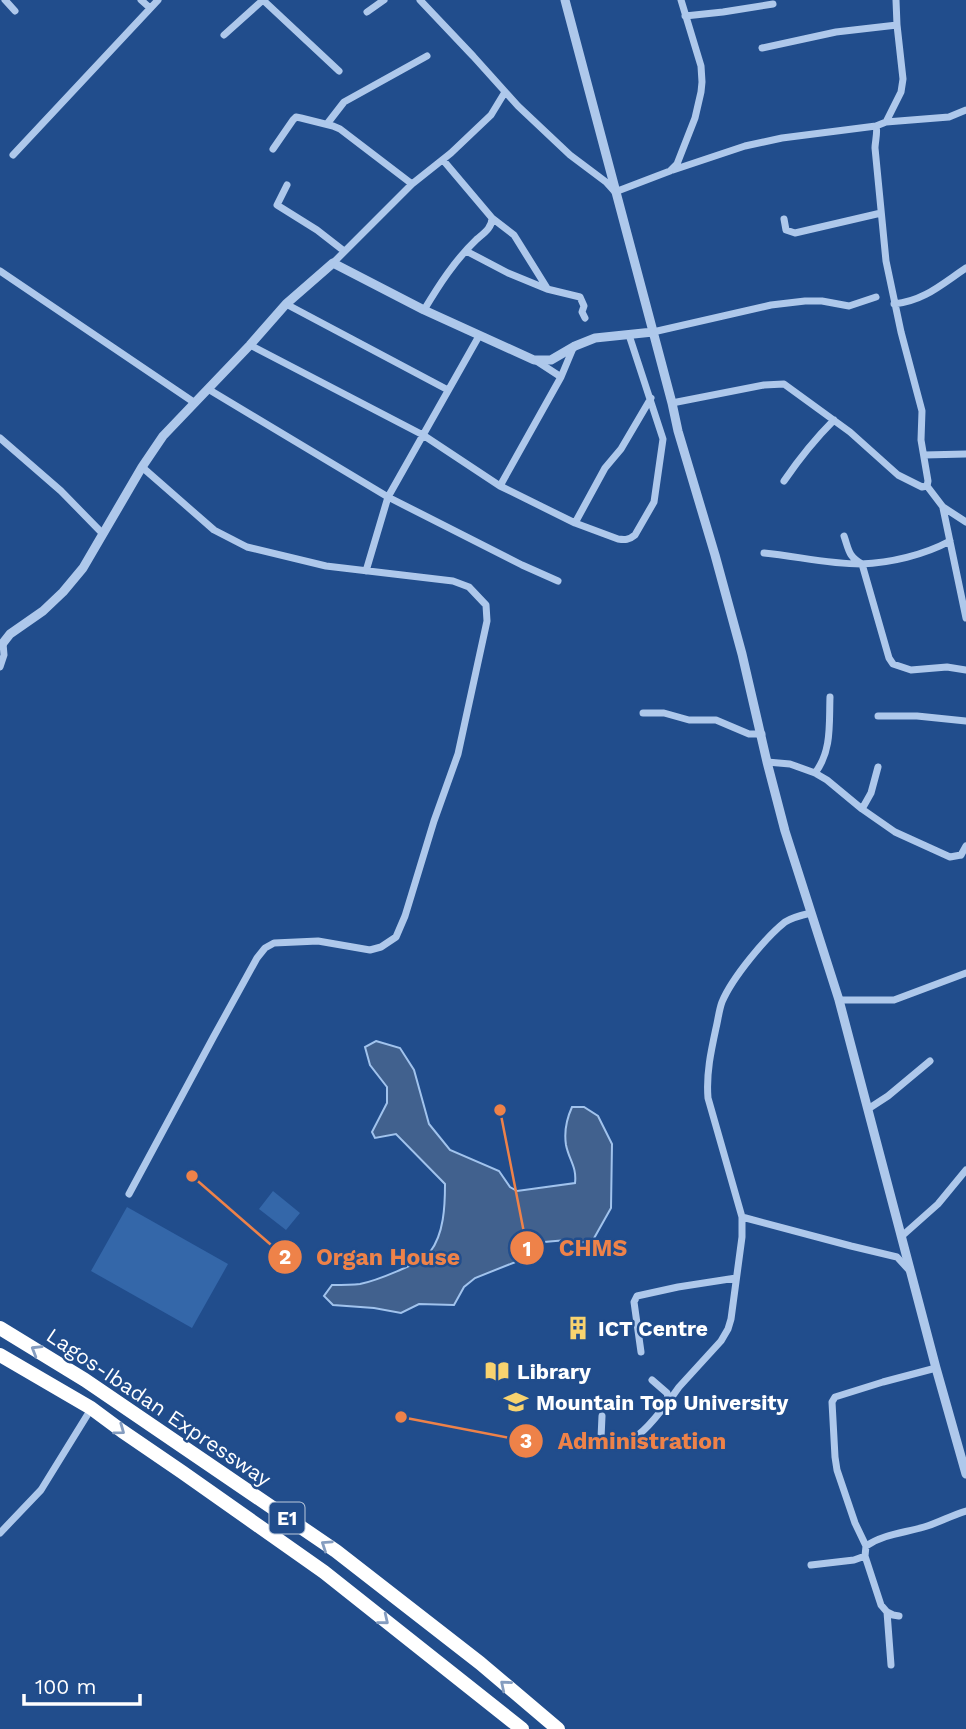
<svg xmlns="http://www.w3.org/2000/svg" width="966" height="1729" font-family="'Work Sans',sans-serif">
<rect width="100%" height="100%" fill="#214d8c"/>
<path fill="#3467a9" d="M273,1191L300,1213L286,1230L259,1209Z
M127,1207L228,1264L192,1328L91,1271Z"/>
<path fill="#41618e" stroke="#a1c3ed" stroke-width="2" d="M376,1041L400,1048L414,1070L429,1124L450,1150L499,1171L510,1187L517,1191L575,1183C577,1167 569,1160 566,1145C564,1132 567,1118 572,1107H584L598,1116L612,1144L611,1208L593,1240L579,1243L567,1240L544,1242L518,1261L475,1278L464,1287L454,1305L419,1304L401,1313L374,1308L333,1305L324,1296L332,1285C341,1285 351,1285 360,1284C375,1281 420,1264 430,1252C444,1234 445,1206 445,1184L396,1134L375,1138L372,1132L387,1103V1087L370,1065L365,1047Z"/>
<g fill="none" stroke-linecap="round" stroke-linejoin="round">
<path stroke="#aec8eb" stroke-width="7" d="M5,0L15,11
M141,0L150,8
M263,0L339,71
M420,0L473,56L518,106L570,155L606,182L615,192L670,171L677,164L695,118L701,92L702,82L701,66L681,0
M367,12L384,0
M685,16L723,12L773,4
M224,35L263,0
M762,48L836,32L897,25
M886,122L949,117L966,110
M327,124L344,102L427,56
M876,126C878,131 875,142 875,148L886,261L901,332L922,411L921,440L928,481L927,486L943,507L966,522
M273,149L293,120L296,117L301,118L333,126L340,129L412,184
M13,155L158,0
M673,170L745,146L782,138L876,126L886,122L901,92L903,79L897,25L896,0
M287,185L277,205L317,230L344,251
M492,218L514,235L547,288
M784,219L786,230L795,233L881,213
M466,251L508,273L547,289L580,297L584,306L582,312L585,318
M333,263L412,184L451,153L491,115L505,92
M0,271L195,403
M286,304L448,390
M894,304C924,301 942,284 966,268
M424,310C439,285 455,260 477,239C484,233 492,228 492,218L443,160
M653,332L771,305L805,301H822L849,306L876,297
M250,345L423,435L500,486L575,523L618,539C625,540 629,540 635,535L654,502L663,439L629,335
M535,360L561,377
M208,389L388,497L522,565L558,581
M672,403L764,385L784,384L850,432L898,475L922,487L927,486
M0,438L61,491L103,534
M924,455L966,454
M784,481C799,459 815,439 834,420
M500,486L561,377L574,346
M943,508L966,618
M575,523L605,468L621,449L651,398
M844,536C849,550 848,556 862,564L889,658L893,664L911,670L947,667L966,670
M764,553C796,556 828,564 861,564C890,563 924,555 950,541
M366,571L388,497L479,336
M0,667L4,655L3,643
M643,713H664L689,720H716L749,734H762
M878,716H917L966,721
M767,762L790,764L815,773L827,780L862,809L895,832L950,857L961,855
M815,773C832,751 829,724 830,697
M862,809L871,793L878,767
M961,855L966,846
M839,1000H894L966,973
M868,1109L888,1096L930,1061
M129,1194L214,1036L257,958L265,948L274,943L318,941L370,950L381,947L396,937L405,916L434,821L458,754L487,621L486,605L469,587L453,581L326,566L247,547L214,530L142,467
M742,1217L851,1246L897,1257L909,1270
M902,1236L938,1204L966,1170
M641,1352L634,1302L637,1296L678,1287L736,1278
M652,1380L667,1393L669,1401L679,1387L721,1341L728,1329L731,1319L742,1237V1217L708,1098C706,1074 711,1051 716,1028C718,1020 719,1010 722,1002C732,978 765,938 785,922C793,917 802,915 811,913
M602,1416L601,1438L606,1445C640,1443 649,1425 669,1401
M0,1533L41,1490L91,1409
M866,1546C884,1534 904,1533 924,1527C938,1523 952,1515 966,1511
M811,1565L854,1560L865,1556
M887,1612L891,1665
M899,1616L893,1615L887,1612L881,1605L865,1556L866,1546L855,1523L837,1470L835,1457L832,1402L835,1397L883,1382L936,1368"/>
<path stroke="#aec8eb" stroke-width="9" d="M565,0L672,403L678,431L715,555L742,654L767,762L785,831L839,1000L936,1368L966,1474
M3,643L10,634L43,611L63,592L83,568L142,467L163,436L250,345L286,304L333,263L424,310L534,360H551L575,346L595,338L653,332"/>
<path stroke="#fff" stroke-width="14" d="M0,1328L85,1380L336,1551L480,1663L558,1729
M0,1355L91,1408L122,1431L182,1472L324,1572L522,1729"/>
</g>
<defs><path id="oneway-chevron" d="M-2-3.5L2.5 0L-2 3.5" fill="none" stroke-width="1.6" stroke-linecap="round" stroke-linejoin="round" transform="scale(1.75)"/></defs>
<g stroke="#859dc0">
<use href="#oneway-chevron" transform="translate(36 1350) rotate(-149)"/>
<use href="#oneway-chevron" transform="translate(120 1430) rotate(36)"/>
<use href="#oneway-chevron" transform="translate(326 1545) rotate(-146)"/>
<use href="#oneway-chevron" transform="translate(384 1620) rotate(39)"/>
<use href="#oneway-chevron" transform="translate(505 1685) rotate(-140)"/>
</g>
<defs>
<g id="building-bare" transform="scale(1.89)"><path d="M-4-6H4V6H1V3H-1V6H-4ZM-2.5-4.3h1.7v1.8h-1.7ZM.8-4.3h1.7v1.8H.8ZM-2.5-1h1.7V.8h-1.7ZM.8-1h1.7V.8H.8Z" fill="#f8d36f" stroke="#214d8c" stroke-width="2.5" paint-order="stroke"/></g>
<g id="library-bare" transform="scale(1.89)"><path d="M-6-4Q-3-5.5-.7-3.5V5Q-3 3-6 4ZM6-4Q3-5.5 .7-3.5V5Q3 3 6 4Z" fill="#f8d36f" stroke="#214d8c" stroke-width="2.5" paint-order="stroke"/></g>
<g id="school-bare" transform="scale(1.89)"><path d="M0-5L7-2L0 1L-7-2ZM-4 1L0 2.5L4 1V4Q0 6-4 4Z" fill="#f8d36f" stroke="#214d8c" stroke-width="2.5" paint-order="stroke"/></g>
</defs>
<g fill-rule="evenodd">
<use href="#building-bare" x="578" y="1328"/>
<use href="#library-bare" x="497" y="1371"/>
<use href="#school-bare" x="516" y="1402"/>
</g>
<g text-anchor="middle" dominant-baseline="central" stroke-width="5" stroke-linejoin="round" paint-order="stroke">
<rect fill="#214d8c" stroke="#bccadc" stroke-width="2" x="269.5" y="1502.5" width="35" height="31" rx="5"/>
<g font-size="19" font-weight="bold" fill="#fff">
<text x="287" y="1518">E1</text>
</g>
<g font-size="21" font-weight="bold" fill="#fff" stroke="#214d8c" text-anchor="start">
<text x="598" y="1328">ICT Centre</text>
<text x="517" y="1371">Library</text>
<text x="536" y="1402">Mountain Top University</text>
</g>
<g font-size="21" fill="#fff" stroke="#214d8c">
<text transform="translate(159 1407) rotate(34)">Lagos-Ibadan Expressway</text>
</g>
</g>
<path fill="none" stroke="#ee8249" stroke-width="2.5" d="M500 1110L527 1248M192 1176L285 1257M401 1417L526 1441"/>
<g fill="#ee8249" stroke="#214d8c" stroke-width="2.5">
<circle cx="500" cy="1110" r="7"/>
<circle cx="192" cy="1176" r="7"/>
<circle cx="401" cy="1417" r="7"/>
<circle cx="527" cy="1248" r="18"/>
<circle cx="285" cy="1257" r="18"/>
<circle cx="526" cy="1441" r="18"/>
</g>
<g font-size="21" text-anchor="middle" font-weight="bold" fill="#fff">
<text x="527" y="1256">1</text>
<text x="285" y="1264">2</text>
<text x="526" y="1448">3</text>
</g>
<g font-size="23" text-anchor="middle" font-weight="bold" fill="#ee8249" stroke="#214d8c" stroke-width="5" stroke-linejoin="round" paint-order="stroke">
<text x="593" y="1256">CHMS</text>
<text x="388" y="1265">Organ House</text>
<text x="642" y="1449">Administration</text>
</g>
<path d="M24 1694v10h116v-10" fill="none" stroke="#ffffff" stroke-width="3.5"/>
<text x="35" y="1694" font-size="21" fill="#ffffff" stroke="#214d8c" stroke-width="5" paint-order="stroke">100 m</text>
</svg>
